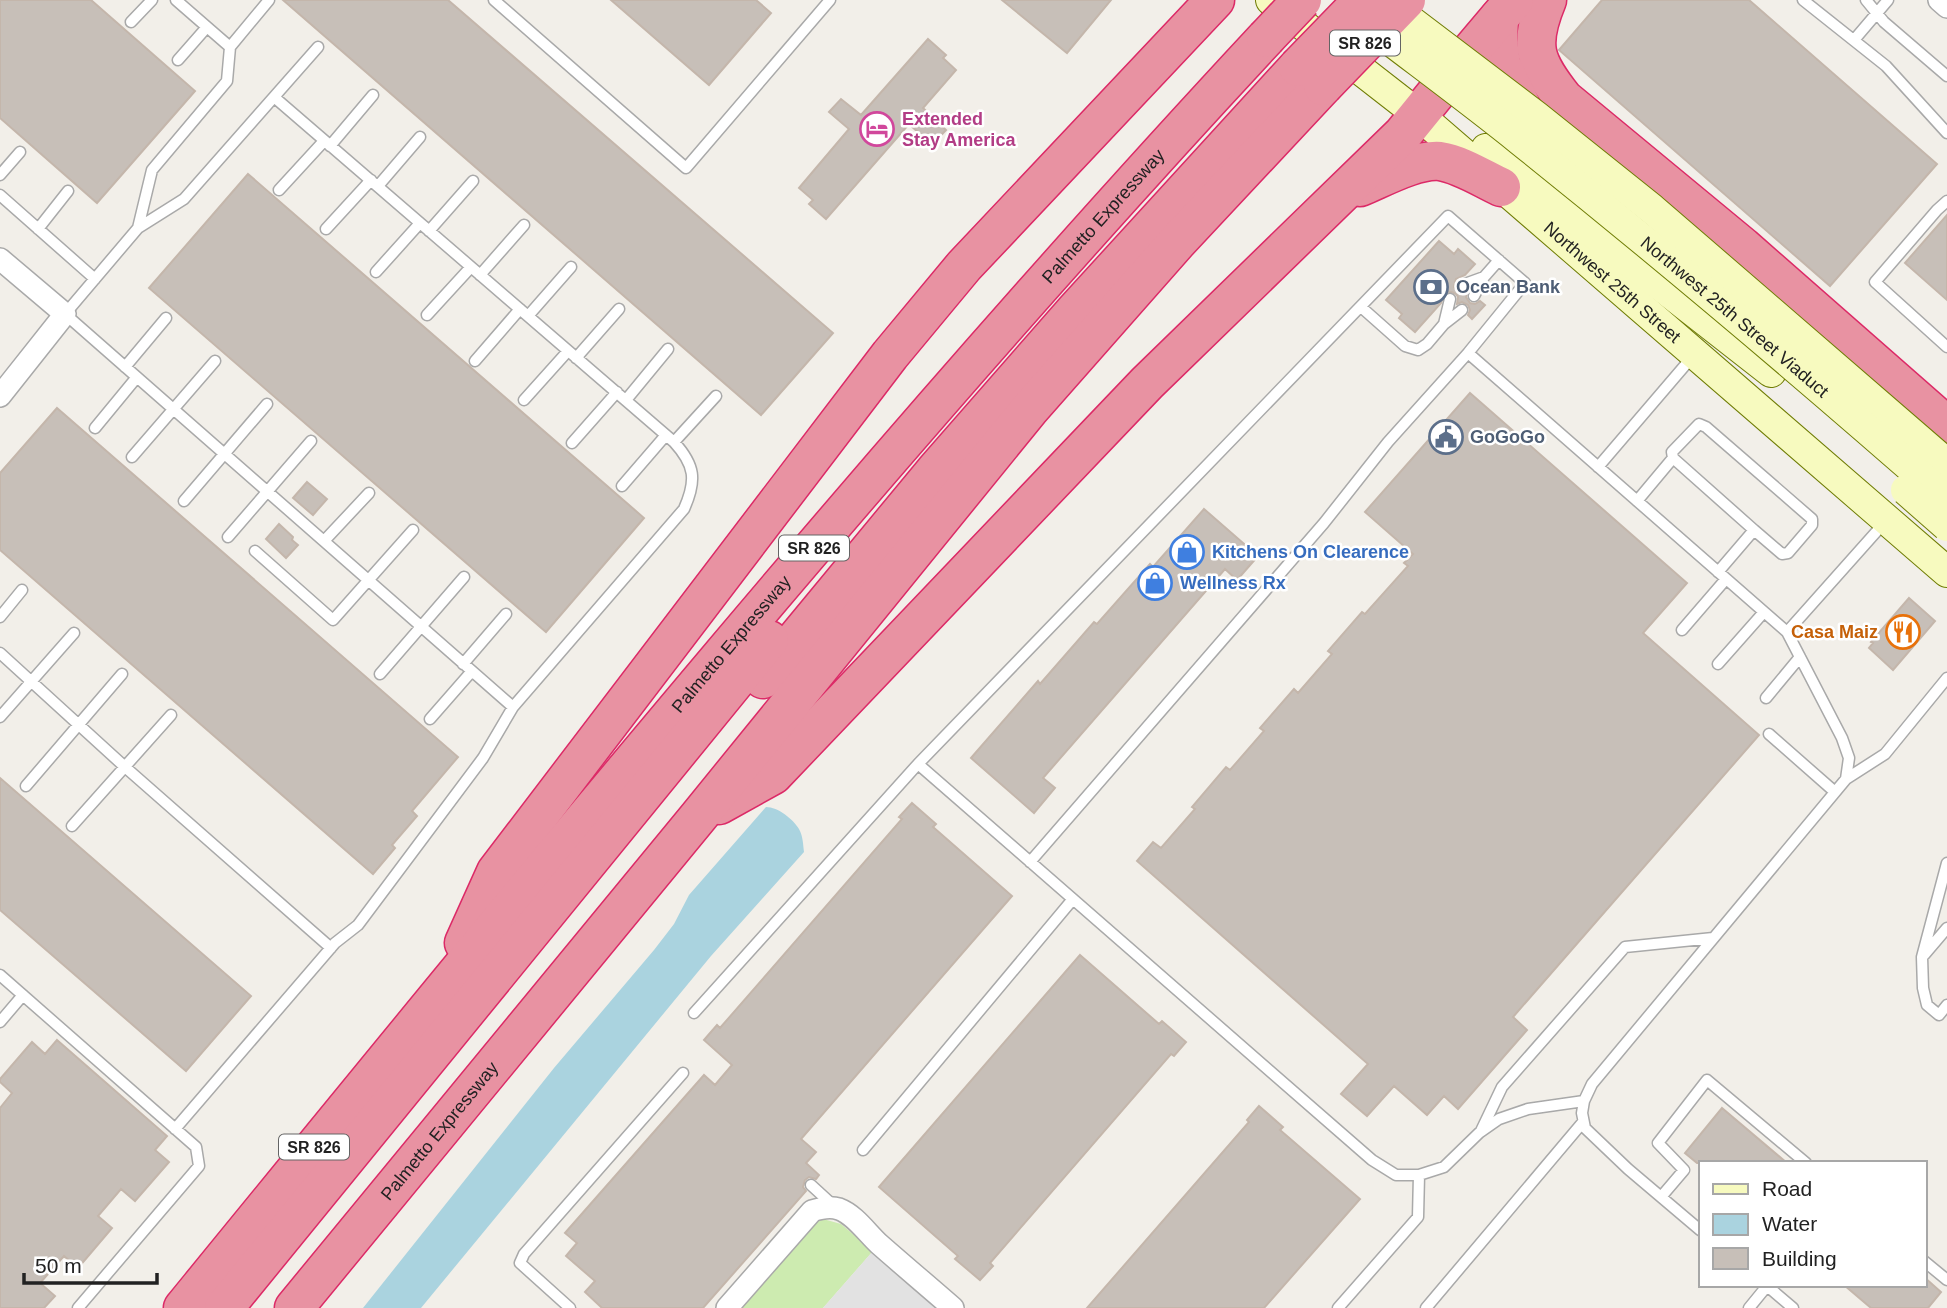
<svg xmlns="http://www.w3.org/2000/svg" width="1947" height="1308" font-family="Arial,sans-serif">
<rect width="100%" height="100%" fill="#f2efe9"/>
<path fill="#cdebb0" d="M823,1219L841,1224L873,1251L823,1308H740L815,1222Z"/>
<path fill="#e2e2e2" d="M873,1251L939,1308H823Z"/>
<path fill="#aad3df" d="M766,807C778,807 793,819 799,829C803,836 803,844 804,852L711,956L421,1308H363L554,1068L654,950L674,924L689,895Z"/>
<path fill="#c7bfb8" stroke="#c4b6ab" stroke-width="2" d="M0,0H91L195,91L97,203L0,118Z
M283,0H448L833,333L761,415Z
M611,0H756L771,13L709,85Z
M1002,0H1111L1067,53Z
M1602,0H1749L1937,164L1830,286L1559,50Z
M928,39L946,55L943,58L956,70L923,108L946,130L932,145L909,124L826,219L809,204L813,200L799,188L849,129L829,112L841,99L861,115Z
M248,174L644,518L546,632L149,288Z
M1947,215V300L1905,263Z
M1439,241L1454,254L1458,249L1475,264L1465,275L1456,279L1454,287L1460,293L1468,291L1466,297L1470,303L1475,304L1480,301L1485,305L1472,319L1468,315L1470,310L1468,305L1462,302L1457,304L1458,297L1456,294L1452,292H1447L1444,294L1441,303L1415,332L1399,318L1402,314L1386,300Z
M1470,393L1687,583L1643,633L1759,735L1513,1017L1527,1030L1458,1109L1444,1096L1427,1115L1394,1086L1367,1116L1341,1094L1368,1064L1137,861L1153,842L1161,848L1195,809L1192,807L1226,767L1230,770L1264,731L1260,728L1294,689L1298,693L1332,654L1328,651L1362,612L1365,614L1408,566L1404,563L1413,554L1365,512Z
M57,408L458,757L412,811L417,816L392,845L395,848L373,874L0,550V473Z
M307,482L327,499L313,515L293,498Z
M1204,509L1258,556L1237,580L1225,569L1043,778L1055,788L1034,813L971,758L1038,681L1040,684L1094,622L1097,624L1150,564L1153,567Z
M279,524L293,537L292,540L298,545L286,558L266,539Z
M1909,598L1935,621L1893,670L1869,648L1873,643L1871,642Z
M0,778L251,996L186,1071L0,910Z
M912,803L936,824L933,827L1012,896L801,1139L816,1152L806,1163L819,1175L816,1179L809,1177L805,1180L803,1187L806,1191L703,1308H602L585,1292L595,1281L566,1256L577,1243L565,1233L704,1075L715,1085L732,1065L704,1040L717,1025L720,1028L902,819L899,817Z
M1080,955L1159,1024L1162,1021L1186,1042L1174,1056L1171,1054L990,1263L993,1266L980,1280L955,1259L958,1256L879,1187Z
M57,1040L167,1136L155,1150L169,1162L135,1201L121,1189L98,1216L112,1228L78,1268L64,1256L40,1283L55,1296L44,1308H0V1108L12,1093L0,1082V1079L32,1042L45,1054Z
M1259,1106L1283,1127L1280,1130L1360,1199L1264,1308H1087L1249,1122L1247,1120Z
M1722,1108L1787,1163H1697L1685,1153Z
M1924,1277L1941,1292L1928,1308H1871L1844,1285H1924Z"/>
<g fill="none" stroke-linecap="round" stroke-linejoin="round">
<g stroke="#a9a9a9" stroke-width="13">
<path id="service" d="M176,0L230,47L227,81L152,170L138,228L65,314L513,707
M494,0L686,168L830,0
M1803,0L1886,66L1947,133
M1866,0L1884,22L1947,76
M131,22L152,0
M1854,40L1888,0
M230,47L269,0
M178,60L207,27
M274,97L674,442L716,396
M330,146L373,95
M0,175L20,152
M378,186L420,137
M279,190L324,141
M0,195L95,279
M1947,201L1937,210L1875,282L1947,347
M138,228L184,199L318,47
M38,229L68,191
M326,229L371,180
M429,231L473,181
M376,272L420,223
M480,275L524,225
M1462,285L1484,277
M1474,296L1484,277L1499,260
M1361,307L1405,346L1418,350L1427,344L1444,324L1462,310
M427,315L471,267
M528,316L571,267
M1444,324L1450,299
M1468,353L1787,632L1842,738L1849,758L1846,779L1592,1084L1584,1101L1582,1113L1585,1128L1628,1169L1700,1230
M576,358L619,309
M475,361L520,309
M125,367L166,318
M524,400L568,351
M626,400L668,349
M95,428L137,377
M572,443L617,392
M132,457L215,361
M1598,467L1693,356
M622,486L666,435
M184,501L267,404
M1637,501L1673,458
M228,537L311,441
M324,541L369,493
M255,551L333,620L413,530
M1718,572L1754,530L1782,554L1788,553L1812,525V519L1706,427L1699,424L1672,452L1673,458L1754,530
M0,617L22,590
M1682,630L1726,579
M1787,632L1885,522
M0,653L125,767L331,948
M463,664L506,614
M1718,664L1764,612
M380,674L464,577
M1766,698L1800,657
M0,717L74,633
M430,719L472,671
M1769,734L1835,792
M918,764L1372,1160L1396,1175H1419L1444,1167L1479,1133L1499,1119L1528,1109L1584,1101
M1846,779L1885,754L1947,678
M26,786L122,674
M72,826L171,715
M1947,863L1922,957L1923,988L1927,1005L1939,1015L1947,1005
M1924,955L1947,928
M0,975L196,1147L199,1166L78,1308
M694,1013L918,764L1448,216L1525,283L1468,353L1388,442L1324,523L1030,862
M0,1022L23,995
M175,1129L335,943L358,925L483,758L513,707L684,509C697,480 695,465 674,442
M1481,1131L1502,1087L1625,947L1713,938
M863,1150L1073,899
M811,1185L835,1207
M1661,1197L1684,1170L1658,1143L1707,1080L1806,1163
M1924,1261L1947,1280
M1766,1285L1793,1308
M570,1308L520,1263L524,1254L683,1073
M1338,1308L1418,1217L1419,1175
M1426,1308L1583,1122
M1749,1308L1767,1286"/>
</g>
<g stroke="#a9a9a9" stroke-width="24">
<path id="minor" d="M1939,0L1947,7
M0,259L65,314L0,396
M727,1308L812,1211C821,1208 830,1206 839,1209C855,1215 867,1233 879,1244C904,1266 929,1287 953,1308"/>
</g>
<g stroke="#707d05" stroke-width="32">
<g id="secondary">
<path id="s1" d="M1271,0L1420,116L1947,572"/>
<path d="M1486,149L1771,372"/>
</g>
</g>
<g stroke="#dc2a67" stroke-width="41">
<g id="motorway">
<path d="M1547,0C1528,46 1534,61 1564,99L1743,247L1947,426"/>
<path d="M1499,18L1498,41L1501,64L1529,122"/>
<path d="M1360,187C1382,178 1416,159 1440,161C1460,164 1482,178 1501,187"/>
<path d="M763,679L935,471L1075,311L1298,67"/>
<path d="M719,805L773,775L1147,383L1403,134L1459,65L1514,0"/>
<path d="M464,943L496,872L890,355L964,266L1215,0"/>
<path id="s2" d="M183,1308C535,877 887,445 1266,38"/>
<path d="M224,1308L769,640"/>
<path id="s3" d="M294,1308L699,816L1029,410L1178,241L1323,86"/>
</g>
</g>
<use href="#service" stroke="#fff" stroke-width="10"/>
<use href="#minor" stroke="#fff" stroke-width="21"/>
<use href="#secondary" stroke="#f7fabf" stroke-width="30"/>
<use href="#motorway" stroke="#e892a2" stroke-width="38"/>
<g stroke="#707d05" stroke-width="32" stroke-linecap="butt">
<g id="secondary-bridge">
<path d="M1383,0L1537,117L1652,209L1947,464"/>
<path id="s4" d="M1360,17C1413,58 1468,98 1520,140C1665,256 1807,376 1947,499"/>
<path d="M1906,490L1947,526"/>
</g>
</g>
<g stroke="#dc2a67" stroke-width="41" stroke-linecap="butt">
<path id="motorway-bridge" d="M1266,38L1302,0
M1298,67L1363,0
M1323,86L1406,0"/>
</g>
<use href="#secondary-bridge" stroke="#f7fabf" stroke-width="30"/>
<use href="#motorway-bridge" stroke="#e892a2" stroke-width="38"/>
</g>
<defs>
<g id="hotel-ring" transform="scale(1.75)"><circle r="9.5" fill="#fff" stroke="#d1479c" stroke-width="1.5"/><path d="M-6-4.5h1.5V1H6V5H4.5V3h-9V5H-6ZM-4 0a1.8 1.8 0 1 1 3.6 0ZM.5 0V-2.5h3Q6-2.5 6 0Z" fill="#d1479c"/></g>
<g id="bank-ring" transform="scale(1.75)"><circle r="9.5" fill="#fff" stroke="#5c6f8a" stroke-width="1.5"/><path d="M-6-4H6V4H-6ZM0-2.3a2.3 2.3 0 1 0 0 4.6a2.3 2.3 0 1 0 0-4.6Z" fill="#5c6f8a"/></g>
<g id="civic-ring" transform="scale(1.75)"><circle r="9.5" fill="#fff" stroke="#5c6f8a" stroke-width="1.5"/><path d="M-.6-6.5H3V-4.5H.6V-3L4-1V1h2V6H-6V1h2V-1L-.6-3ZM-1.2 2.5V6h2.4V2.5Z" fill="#5c6f8a"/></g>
<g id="shop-ring" transform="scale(1.75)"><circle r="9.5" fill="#fff" stroke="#3f7fe0" stroke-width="1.5"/><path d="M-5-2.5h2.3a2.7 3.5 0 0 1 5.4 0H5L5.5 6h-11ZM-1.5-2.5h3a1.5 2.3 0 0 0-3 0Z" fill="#3f7fe0"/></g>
<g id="restaurant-ring" transform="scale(1.75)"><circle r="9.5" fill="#fff" stroke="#e8710a" stroke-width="1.5"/><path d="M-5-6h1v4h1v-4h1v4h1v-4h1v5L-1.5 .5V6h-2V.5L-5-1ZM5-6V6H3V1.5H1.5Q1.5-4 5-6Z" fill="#e8710a"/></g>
</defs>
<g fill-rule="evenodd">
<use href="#hotel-ring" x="877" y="129"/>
<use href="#bank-ring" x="1431" y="287"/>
<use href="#civic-ring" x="1446" y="437"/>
<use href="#shop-ring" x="1187" y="552"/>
<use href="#shop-ring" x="1155" y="583"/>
<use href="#restaurant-ring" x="1903" y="632"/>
</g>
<g text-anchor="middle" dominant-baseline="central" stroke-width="5" stroke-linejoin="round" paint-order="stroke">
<g fill="#fff" stroke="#646464" stroke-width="2">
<rect x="1330" y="30.5" width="70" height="25" rx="5"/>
<rect x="779" y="535.5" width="70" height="25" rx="5"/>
<rect x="279" y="1134.5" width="70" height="25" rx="5"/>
</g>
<g font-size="16" font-weight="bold" fill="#222">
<text x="1365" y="43">SR 826</text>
<text x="814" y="548">SR 826</text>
<text x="314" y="1147">SR 826</text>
</g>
<g font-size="18" font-weight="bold" fill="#b23c85" stroke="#fff" text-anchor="start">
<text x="902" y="119">Extended<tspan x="902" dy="21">Stay America</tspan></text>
</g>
<g font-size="18" fill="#222" stroke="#fff">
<text stroke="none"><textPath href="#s2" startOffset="1428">Palmetto Expressway</textPath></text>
<text stroke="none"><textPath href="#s1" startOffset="443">Northwest 25th Street</textPath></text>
<text stroke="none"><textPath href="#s4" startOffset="480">Northwest 25th Street Viaduct</textPath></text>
<text stroke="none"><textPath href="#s2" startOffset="861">Palmetto Expressway</textPath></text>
<text stroke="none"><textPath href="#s3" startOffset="229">Palmetto Expressway</textPath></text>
</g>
<g font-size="18" font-weight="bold" fill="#4e5e75" stroke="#fff" text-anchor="start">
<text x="1456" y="287">Ocean Bank</text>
<text x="1470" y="437">GoGoGo</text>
</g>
<g font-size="18" font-weight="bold" fill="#366cbe" stroke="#fff" text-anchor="start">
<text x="1212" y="552">Kitchens On Clearence</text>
<text x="1180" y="583">Wellness Rx</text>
</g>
<g font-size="18" font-weight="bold" fill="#c56008" stroke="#fff" text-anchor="end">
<text x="1878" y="632">Casa Maiz</text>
</g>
</g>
<rect x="1699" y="1161" width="228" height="126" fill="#ffffff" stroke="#a7a7a7" stroke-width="2"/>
<rect x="1713" y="1184" width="35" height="10" fill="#f7fabf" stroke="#a7a7a7" stroke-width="2"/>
<text x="1762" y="1196" font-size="21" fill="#222222">Road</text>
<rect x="1713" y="1214" width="35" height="21" fill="#aad3df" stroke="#a7a7a7" stroke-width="2"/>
<text x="1762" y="1231" font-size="21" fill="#222222">Water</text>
<rect x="1713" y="1248" width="35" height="21" fill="#c7bfb8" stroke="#a7a7a7" stroke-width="2"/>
<text x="1762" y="1266" font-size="21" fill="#222222">Building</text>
<path d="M24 1273v10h133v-10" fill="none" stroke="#222222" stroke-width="3.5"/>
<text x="35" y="1273" font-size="21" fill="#222222" stroke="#ffffff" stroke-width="5" paint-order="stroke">50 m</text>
</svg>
